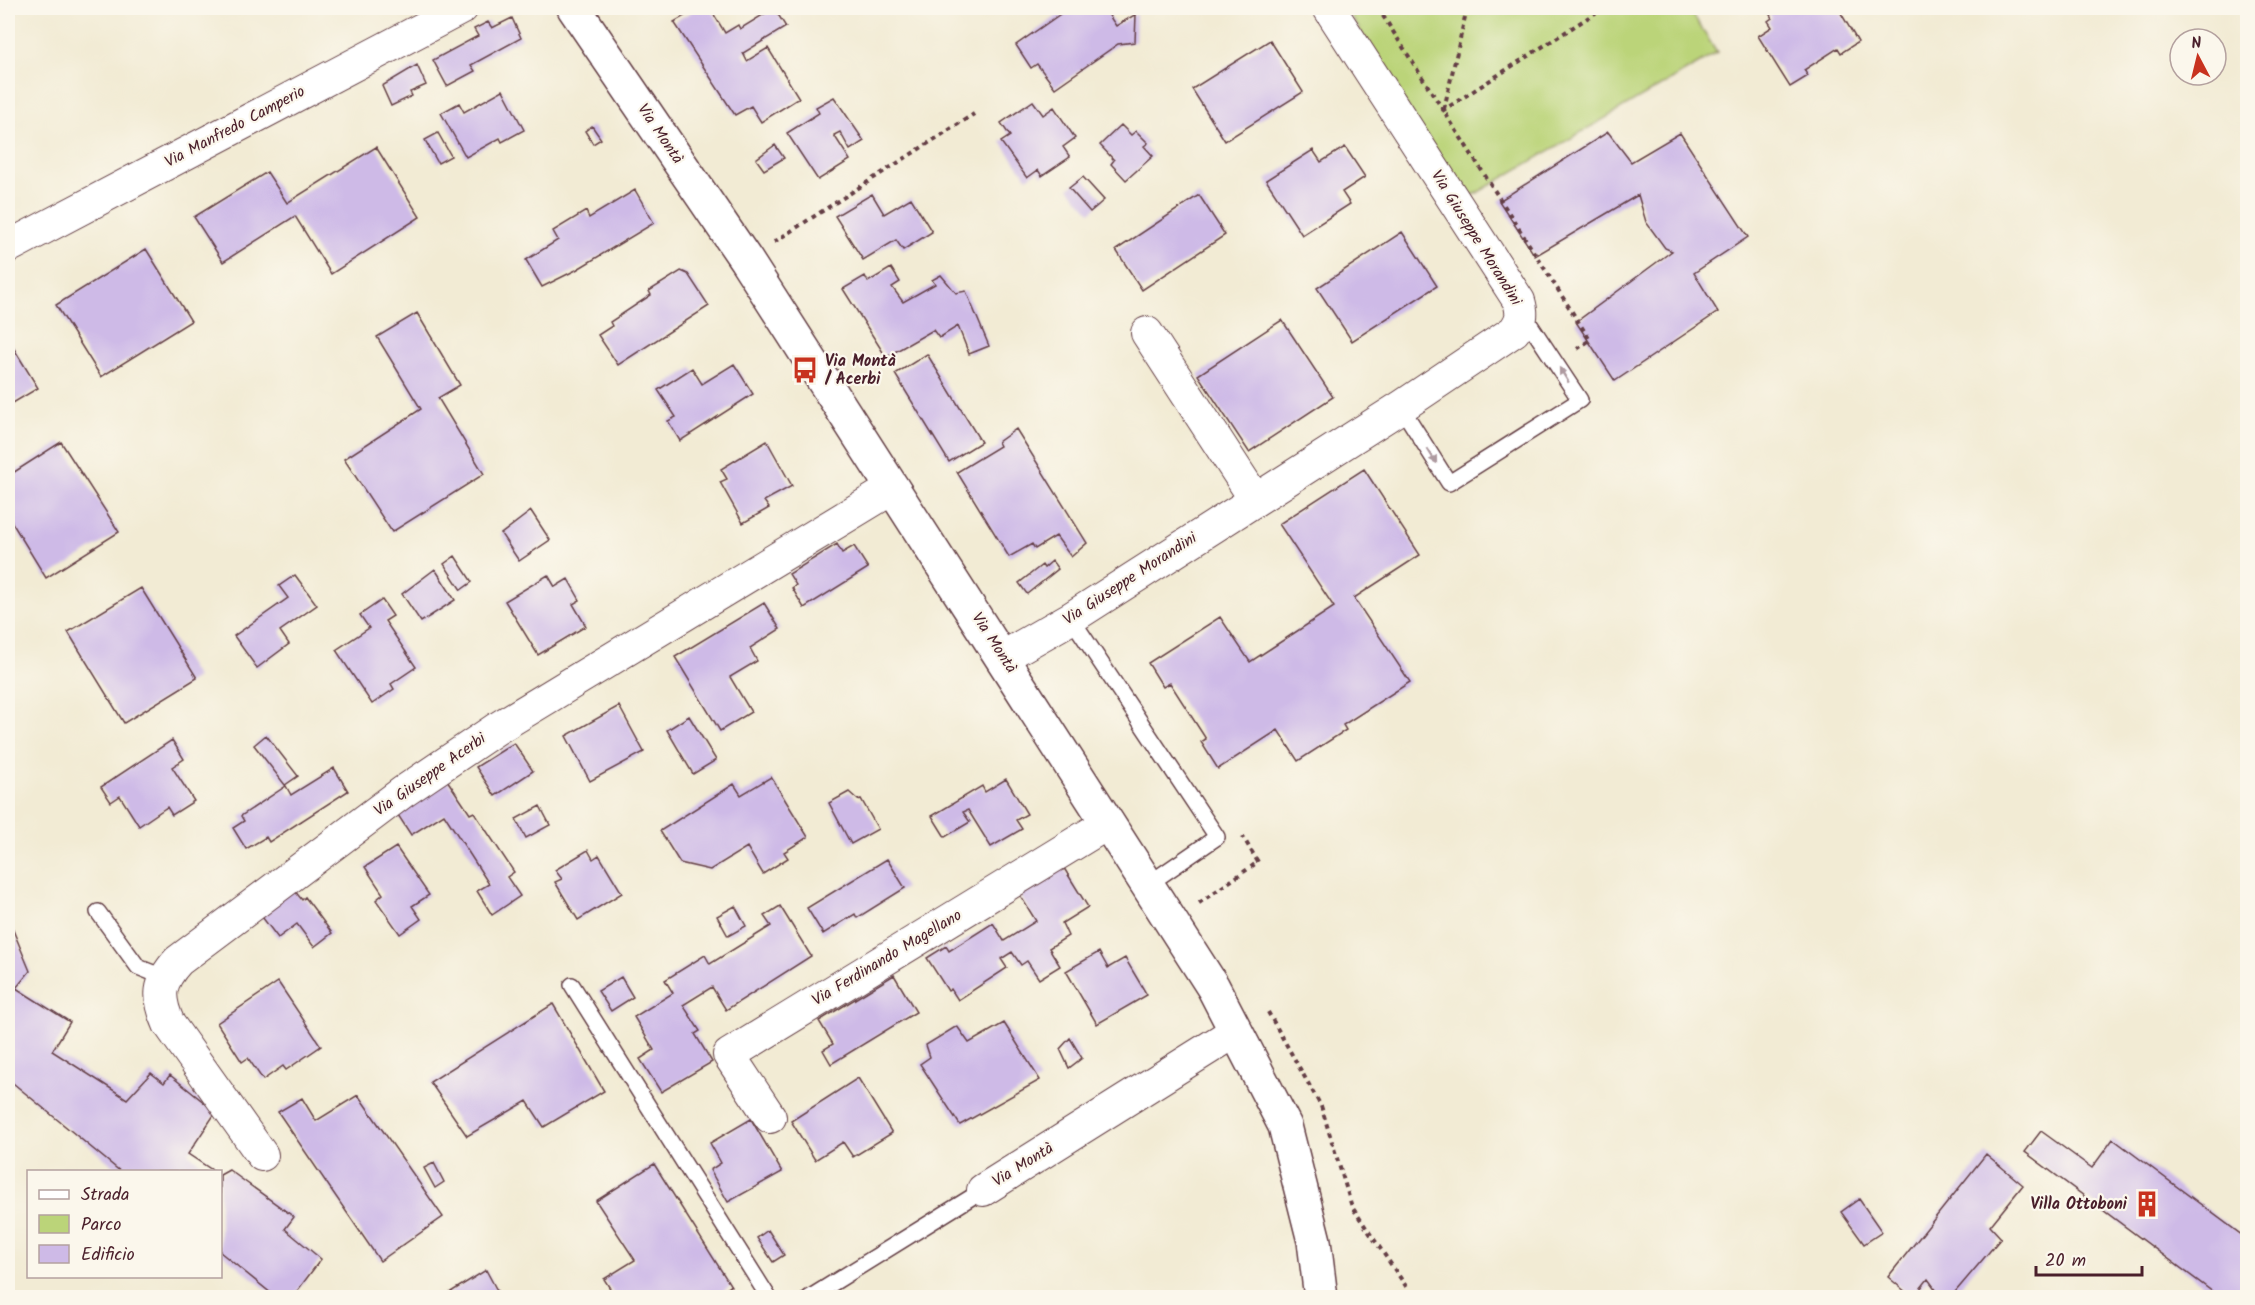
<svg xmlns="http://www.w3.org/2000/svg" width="2255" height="1305" font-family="Kalam,sans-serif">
<rect width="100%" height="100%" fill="#fbf7ec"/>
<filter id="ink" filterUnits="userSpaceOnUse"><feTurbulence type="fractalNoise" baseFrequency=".0167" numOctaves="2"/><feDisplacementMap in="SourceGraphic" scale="12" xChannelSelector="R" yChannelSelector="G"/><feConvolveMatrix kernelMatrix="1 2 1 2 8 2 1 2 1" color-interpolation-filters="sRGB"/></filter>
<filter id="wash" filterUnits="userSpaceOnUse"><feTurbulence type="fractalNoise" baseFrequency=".008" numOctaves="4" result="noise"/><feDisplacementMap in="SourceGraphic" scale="24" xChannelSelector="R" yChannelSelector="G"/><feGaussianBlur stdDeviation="1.35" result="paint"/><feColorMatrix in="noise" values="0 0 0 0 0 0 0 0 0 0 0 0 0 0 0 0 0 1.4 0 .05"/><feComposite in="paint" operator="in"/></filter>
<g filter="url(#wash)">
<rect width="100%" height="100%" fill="#f2ebd4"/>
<path fill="#bbd479" stroke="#827a52" stroke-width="1.5" d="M1346,8H1689L1717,53L1465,200Z"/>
<g id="blocks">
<path fill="#cebae7" d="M698,8H710L725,33L738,25L740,29L774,8L786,27L743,53L747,61L768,48L799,98L761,122L751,106L735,115L674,22Z
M1064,8H1104L1116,26L1136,14L1135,42L1118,44L1055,88L1037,64L1031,68L1016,45L1066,10Z
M1778,8H1838L1858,42L1841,53L1838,48L1804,70L1808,76L1790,87L1758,36L1772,27L1768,21L1772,18L1769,13Z
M512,18L521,38L471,65L475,71L447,86L433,60L478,36L474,29L488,22L492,28Z
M1270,40L1303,92L1225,141L1192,89Z
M417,65L426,85L410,92L412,96L391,106L382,86Z
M503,90L524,130L502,142L500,138L466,157L441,113L459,103L464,112Z
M834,97L864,141L850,150L840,132L834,135L850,160L818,180L787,133L819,113L816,107Z
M1033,101L1043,115L1054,107L1075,138L1063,147L1070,157L1042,176L1038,170L1027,178L1001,142L1010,136L1001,123Z
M1121,125L1131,135L1136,131L1148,143L1144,146L1153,156L1126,180L1111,164L1114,160L1100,145Z
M592,126L601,139L593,144L585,131Z
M1608,132L1631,162L1680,133L1748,237L1694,273L1718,312L1615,381L1576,322L1672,251L1665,248L1646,222L1638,195L1535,256L1499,201Z
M438,133L451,156L438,163L425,140Z
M775,145L784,158L764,170L756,159Z
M376,147L420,217L331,274L295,216L223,262L194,217L267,172L287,203Z
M1345,147L1365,177L1342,192L1350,204L1302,235L1266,180L1313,150L1321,162Z
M1083,177L1104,200L1090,212L1069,188Z
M635,190L654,223L576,270L542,287L526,260L558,240L553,231L586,211L589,218Z
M872,194L884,214L911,198L932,232L903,250L896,240L863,260L835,216Z
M1199,195L1225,235L1142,290L1116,250Z
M1402,232L1437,286L1352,341L1317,288Z
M146,249L191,321L101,377L56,305Z
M891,268L900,282L892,287L903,302L935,284L932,280L941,275L956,293L966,291L989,346L969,354L958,326L939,338L933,330L886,357L843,289L865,276L868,282Z
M681,271L688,274L709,306L618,365L598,335L612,326L610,322L651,295L649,291Z
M417,313L460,385L438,398L484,474L392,532L344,459L421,409L377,337Z
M1282,320L1333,397L1249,452L1198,375Z
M8,339L38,388L8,406Z
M927,354L981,442L949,462L895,374Z
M734,364L753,394L680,441L668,421L676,417L658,390L692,368L702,384Z
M1016,429L1087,543L1071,557L1056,536L1035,549L1032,544L1009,557L957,472L1000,446L998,442Z
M767,441L792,486L764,501L769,508L743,523L720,482L727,479L721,469Z
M61,442L119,532L46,578L8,516V476Z
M1364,469L1420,555L1354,598L1410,682L1343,725L1346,730L1298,761L1278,730L1218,769L1201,742L1206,739L1170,683L1163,687L1148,663L1220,617L1250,662L1334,607L1279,524Z
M531,511L550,540L519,561L501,534Z
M837,544L842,553L854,546L868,568L804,608L792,588L796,585L789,574Z
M455,556L472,582L461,590L444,564Z
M1052,561L1058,569L1027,594L1019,583L1042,565L1044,568Z
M435,569L455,600L421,622L402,594Z
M295,575L317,605L280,631L289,644L257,668L234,636L288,598L279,586Z
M548,575L555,587L568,579L580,600L573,604L586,626L538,655L505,601Z
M141,588L197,678L124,723L68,632Z
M382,600L393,616L385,621L416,667L391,684L394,689L372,704L336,650L369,628L360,615Z
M764,603L780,629L750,648L757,661L730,677L751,712L720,731L675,657Z
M619,706L644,752L590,781L566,736Z
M689,716L716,760L693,774L667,730Z
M266,735L298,776L285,785L254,745Z
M172,740L184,759L172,767L194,801L172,815L167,807L139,826L120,796L111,802L101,787Z
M514,743L533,771L495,796L476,767Z
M334,768L348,791L269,842L266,837L246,849L233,828L244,821L241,816L286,786L291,795Z
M443,774L470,814L474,812L514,872L507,877L520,896L492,915L477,891L489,884L444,814L411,835L398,815Z
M771,777L808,837L784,852L788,858L763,874L747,847L710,870L680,863L660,831L734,784L741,795Z
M1006,779L1027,814L1016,820L1022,829L991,847L968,810L963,812L970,822L945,837L932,816L982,786L985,792Z
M849,792L858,800L861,799L878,829L851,844L829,803Z
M540,806L550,825L526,838L516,819Z
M396,847L429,895L412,906L421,919L400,934L376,900L383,894L365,867Z
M588,850L593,859L599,855L622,893L578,920L555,882L562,879L555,870Z
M887,859L905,888L857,918L855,914L823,934L807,908Z
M1062,865L1088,907L1062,923L1068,936L1049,948L1060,966L1039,979L1027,961L1021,965L1012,952L1001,959L1007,968L958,1000L951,989L948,991L927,958L946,946L949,951L993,923L1004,941L1036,921L1018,892Z
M290,885L302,900L305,897L332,933L314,947L297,924L278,938L256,909Z
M735,906L746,926L728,936L717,916Z
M780,906L811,956L726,1010L712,987L683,1005L700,1031L695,1034L712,1062L661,1092L640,1059L654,1050L634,1017L673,993L665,980L705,955L710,964L771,926L764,916Z
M8,918L30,971L16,988L70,1022L52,1051L127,1099L151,1073L164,1083L170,1075L216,1112L188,1154L215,1172H121L8,1079Z
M1099,952L1108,968L1125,958L1147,995L1097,1024L1066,971Z
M894,975L916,1012L831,1064L823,1050L833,1044L819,1021Z
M621,977L633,997L611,1011L598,991Z
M278,982L321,1046L286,1070L283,1066L263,1080L248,1058L242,1062L217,1023Z
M553,1004L604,1091L544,1127L527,1101L467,1136L430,1082Z
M1004,1023L1040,1080L960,1125L920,1064L930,1057L926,1045L957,1026L969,1043Z
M1070,1038L1082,1058L1069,1068L1060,1049Z
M858,1078L892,1133L853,1157L843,1142L815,1160L791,1121Z
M358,1095L443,1217L380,1261L278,1112L302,1098L316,1121Z
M751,1119L782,1172L728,1202L710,1170L721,1163L710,1143Z
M2041,1131L2092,1168L2113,1139L2247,1239V1298H2221L2025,1152Z
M1986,1154L2023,1185L1990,1226L2001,1238L1950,1298H1942L1928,1279L1913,1298L1888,1277Z
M434,1163L444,1182L435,1188L424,1168Z
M654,1164L731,1286L712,1298H616L604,1279L635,1260L596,1201Z
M229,1170L294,1217L285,1229L321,1259L292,1298H277L220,1252V1175Z
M1859,1199L1882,1232L1864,1244L1841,1212Z
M768,1230L784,1255L773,1262L757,1238Z
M486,1270L501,1298H441Z"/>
</g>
</g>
<g filter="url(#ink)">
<use href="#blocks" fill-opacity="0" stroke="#633e44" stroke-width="1.5"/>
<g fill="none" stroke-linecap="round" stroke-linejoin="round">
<g stroke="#633e44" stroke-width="18">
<path id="lane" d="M1401,407L1449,483L1580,400L1523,314
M1071,618L1217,837L1147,885
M98,912L138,967L163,977
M572,985L769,1298
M809,1298L983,1190"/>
</g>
<g stroke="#633e44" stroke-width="34">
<path id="street" d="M8,247L462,8
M1147,333L1255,499
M1003,657L1071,618L1401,407L1514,331C1522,320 1523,314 1519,301L1329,8
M770,1117L729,1055L1108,823
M262,1155L169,1024C157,997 158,983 178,961L403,792L496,729L893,488
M983,1190L1236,1031"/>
</g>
<g stroke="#633e44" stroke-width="36">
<path id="secondary" d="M574,8L746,260L1213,987L1285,1126L1314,1241L1321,1298"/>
</g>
<path stroke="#633e44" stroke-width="4" stroke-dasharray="4.5 4.5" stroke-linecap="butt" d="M1378,8L1590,340L1577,349
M1444,109L1467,8
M1442,111L1603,8
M774,242L974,114
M1199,903L1258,862L1243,837
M1268,1012L1321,1106L1352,1207L1414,1298"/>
<use href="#lane" stroke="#fff" stroke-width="15"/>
<use href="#street" stroke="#fff" stroke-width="32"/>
<use href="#secondary" stroke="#fff" stroke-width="33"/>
</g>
<defs><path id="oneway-solid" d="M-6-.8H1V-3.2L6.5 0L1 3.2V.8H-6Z" transform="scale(1.5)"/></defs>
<g fill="#ae9aa0">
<use href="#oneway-solid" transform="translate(1564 375) rotate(-122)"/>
<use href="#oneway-solid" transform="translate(1432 456) rotate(58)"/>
</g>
</g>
<defs>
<g id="bus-bare" transform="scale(2.07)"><path d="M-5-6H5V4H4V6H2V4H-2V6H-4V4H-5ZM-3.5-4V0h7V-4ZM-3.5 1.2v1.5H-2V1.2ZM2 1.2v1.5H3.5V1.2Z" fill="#c8321e" stroke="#fbf7ec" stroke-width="2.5" paint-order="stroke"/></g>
<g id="building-bare" transform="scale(2.07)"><path d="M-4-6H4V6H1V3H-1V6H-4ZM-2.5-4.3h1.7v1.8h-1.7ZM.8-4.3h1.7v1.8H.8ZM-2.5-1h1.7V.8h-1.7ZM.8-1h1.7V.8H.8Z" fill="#c8321e" stroke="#fbf7ec" stroke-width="2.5" paint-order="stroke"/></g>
</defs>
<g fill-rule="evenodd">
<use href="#bus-bare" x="805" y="370"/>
<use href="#building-bare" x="2147" y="1204"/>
</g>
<g text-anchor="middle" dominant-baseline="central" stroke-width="4.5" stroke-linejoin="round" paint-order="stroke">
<g font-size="16" fill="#4a1f2b" stroke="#fbf7ec">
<text transform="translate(235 127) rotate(-28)">Via Manfredo Camperio</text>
<text transform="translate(660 134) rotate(56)">Via Montà</text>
<text transform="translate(1476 238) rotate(58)">Via Giuseppe Morandini</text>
<text transform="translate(1130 579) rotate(-33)">Via Giuseppe Morandini</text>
<text transform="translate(994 643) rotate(57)">Via Montà</text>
<text transform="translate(430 775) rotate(-35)">Via Giuseppe Acerbi</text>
<text transform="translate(887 958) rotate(-31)">Via Ferdinando Magellano</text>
<text transform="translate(1023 1165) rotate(-32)">Via Montà</text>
</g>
<g font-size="16" font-weight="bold" fill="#4a1f2b" stroke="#fbf7ec" text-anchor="start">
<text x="825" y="361">Via Montà<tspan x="825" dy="18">/ Acerbi</tspan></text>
<text x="2127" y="1204" text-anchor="end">Villa Ottoboni</text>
</g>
</g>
<rect width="2255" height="1305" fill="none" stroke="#fbf7ec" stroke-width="30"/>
<rect x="27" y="1170" width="195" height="108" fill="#fbf7ec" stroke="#b4a19f" stroke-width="1.5"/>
<rect x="39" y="1190" width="30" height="9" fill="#ffffff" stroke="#b4a19f" stroke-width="1.5"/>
<text x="81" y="1200" font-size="18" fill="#4a1f2b">Strada</text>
<rect x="39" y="1215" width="30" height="18" fill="#bbd479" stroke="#b4a19f" stroke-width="1.5"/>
<text x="81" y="1230" font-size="18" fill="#4a1f2b">Parco</text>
<rect x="39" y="1245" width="30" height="18" fill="#cebae7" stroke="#b4a19f" stroke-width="1.5"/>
<text x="81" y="1260" font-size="18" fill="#4a1f2b">Edificio</text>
<g transform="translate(2198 57) rotate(353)"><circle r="28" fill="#fbf7ec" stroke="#b4a19f" stroke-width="1.5"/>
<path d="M0-4.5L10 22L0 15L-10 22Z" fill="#c8321e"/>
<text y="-9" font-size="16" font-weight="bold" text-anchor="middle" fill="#4a1f2b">N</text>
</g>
<path d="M2036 1266v9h106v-9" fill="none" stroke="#4a1f2b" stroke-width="3"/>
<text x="2045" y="1266" font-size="18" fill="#4a1f2b" stroke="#fbf7ec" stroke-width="4.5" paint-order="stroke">20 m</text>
</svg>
